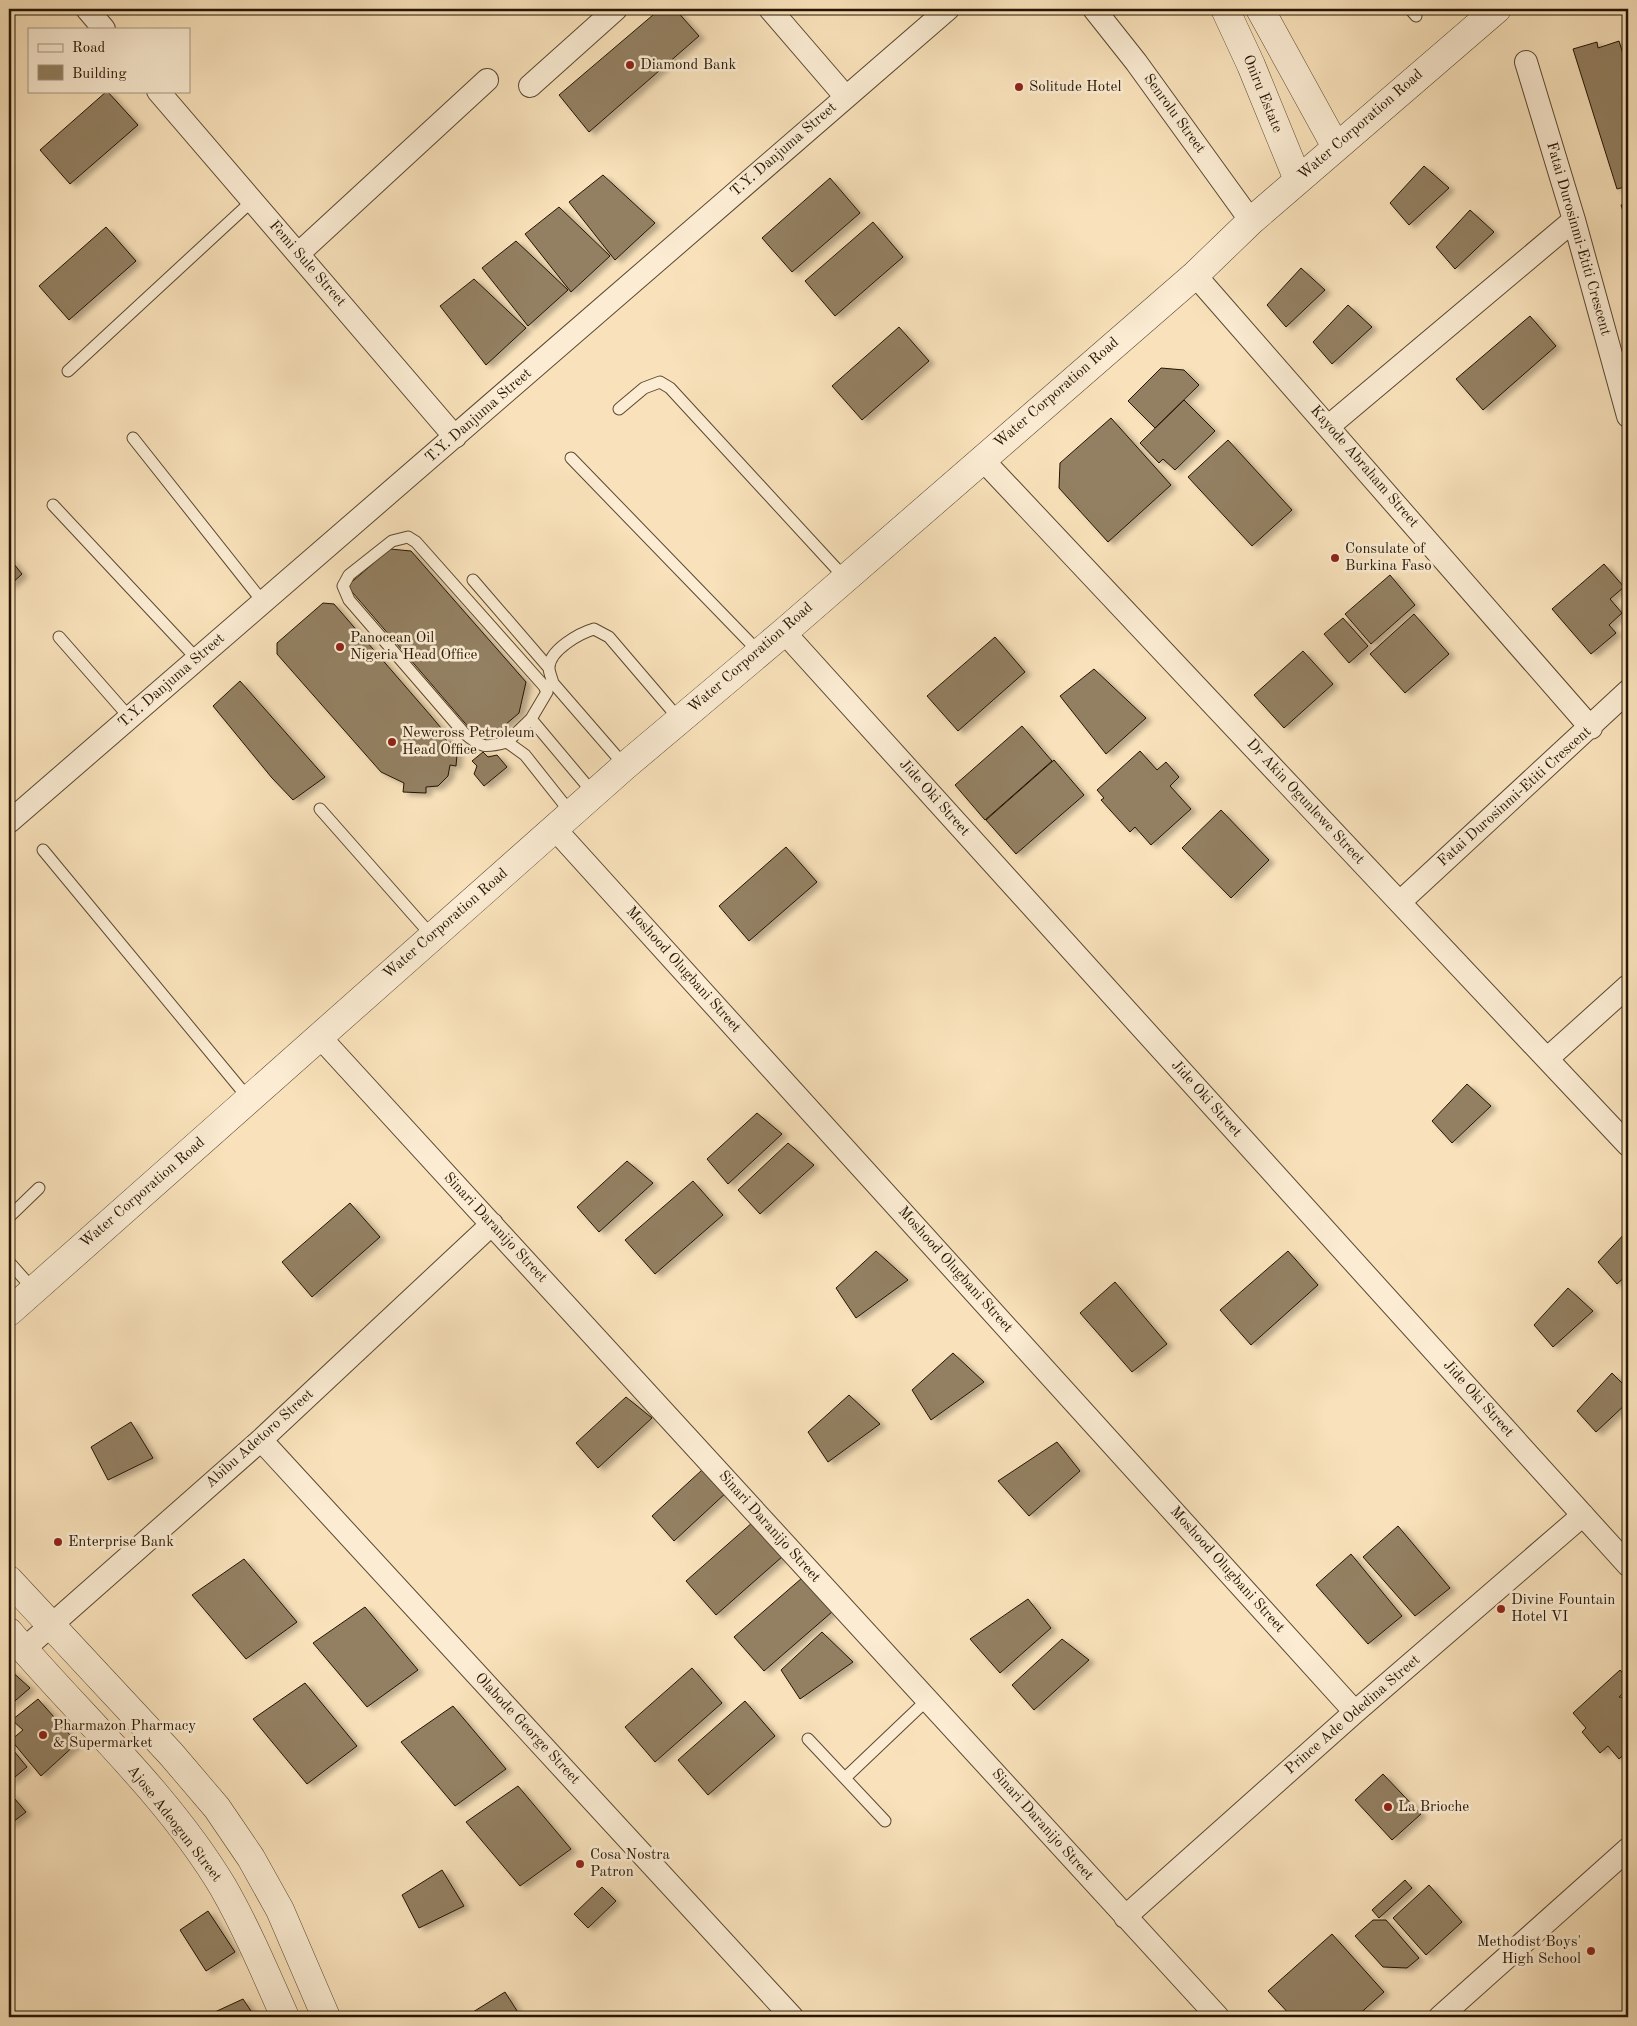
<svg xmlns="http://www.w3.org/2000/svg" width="1637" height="2026" font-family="'Old Standard TT',serif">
<defs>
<filter id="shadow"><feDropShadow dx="5.5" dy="3" stdDeviation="2.5" flood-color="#0004"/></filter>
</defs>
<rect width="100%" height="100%" fill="#f9e2bb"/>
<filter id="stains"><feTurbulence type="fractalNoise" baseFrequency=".004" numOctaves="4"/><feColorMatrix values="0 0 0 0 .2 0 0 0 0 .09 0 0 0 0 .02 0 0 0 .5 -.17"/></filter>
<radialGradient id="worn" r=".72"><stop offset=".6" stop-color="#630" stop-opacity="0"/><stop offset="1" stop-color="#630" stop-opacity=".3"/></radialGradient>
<path fill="#938062" stroke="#251502" filter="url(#shadow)" d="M660,9H675L699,36L589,132L559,95Z
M1619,41L1628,70V186L1617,189L1573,49L1597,42L1598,48Z
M107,91L138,125L70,184L40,150Z
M1424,166L1449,188L1409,225L1390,203Z
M603,175L655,223L615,260L569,202Z
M830,178L860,213L792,272L762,238Z
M1628,203V227L1621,205Z
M559,207L610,256L571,292L525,234Z
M1470,210L1494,232L1455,269L1436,247Z
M873,222L903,257L835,316L805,281Z
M106,227L136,261L69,320L39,286Z
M516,241L568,290L528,326L482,268Z
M1301,268L1325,290L1286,327L1267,305Z
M474,279L526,328L486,365L440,306Z
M1348,305L1372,327L1332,364L1313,342Z
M1530,316L1556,346L1483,410L1456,379Z
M899,327L929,361L862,420L832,386Z
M1161,368L1184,370L1199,385L1155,428L1128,401Z
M1184,400L1215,431L1175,470L1163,459L1159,463L1140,443Z
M1111,418L1171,485L1108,542L1059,488L1060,463Z
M1228,440L1292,510L1252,546L1188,477Z
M390,549L411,551L526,682L519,713L483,744L347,586Z
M9,558L22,574L9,586Z
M1604,564L1624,587L1610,599L1622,613L1609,625L1616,633L1591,654L1552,609Z
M1390,575L1415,605L1371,644L1345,614Z
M323,603L334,604L431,716L441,728L447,742L458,743L456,766L450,765L448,776L438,786L426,787V793L403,792L404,783L381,772L277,654V643Z
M1414,614L1449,654L1405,693L1370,654Z
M1343,618L1368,646L1349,663L1324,634Z
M995,637L1025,672L958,731L927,696Z
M1303,651L1333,684L1284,728L1254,695Z
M1094,669L1146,718L1106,754L1060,696Z
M240,681L325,777L293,800L272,778L213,706Z
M1022,726L1052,761L985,820L955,785Z
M1140,751L1157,770L1166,762L1179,777L1170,786L1191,809L1151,845L1135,827L1130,832L1101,800L1104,798L1097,790Z
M483,752L488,757L497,755L507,767L484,786L474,774L477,766L472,761Z
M1054,760L1084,795L1016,854L986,820Z
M1221,810L1269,860L1231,898L1182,848Z
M786,847L817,882L749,941L719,906Z
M1467,1084L1491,1106L1452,1143L1432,1121Z
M757,1113L782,1134L728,1184L707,1159Z
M788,1143L814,1165L760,1214L738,1190Z
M627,1161L653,1183L599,1232L577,1207Z
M693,1181L723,1215L655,1274L625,1240Z
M350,1203L380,1237L312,1297L282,1262Z
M1628,1230V1274L1617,1284L1598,1262Z
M876,1251L908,1280L856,1318L836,1288Z
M1288,1251L1318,1285L1251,1345L1220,1310Z
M1115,1282L1167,1344L1132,1372L1080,1313Z
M1568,1288L1593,1311L1553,1347L1534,1325Z
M953,1353L984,1382L931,1420L912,1390Z
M1612,1373L1628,1389V1402L1596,1432L1577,1411Z
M849,1395L880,1424L828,1462L808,1432Z
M626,1397L652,1418L598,1468L576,1443Z
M131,1422L153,1458L108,1480L91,1447Z
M1057,1442L1080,1471L1029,1516L998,1481Z
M702,1470L728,1491L674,1541L652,1516Z
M753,1522L783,1556L716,1615L686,1581Z
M1398,1526L1450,1588L1415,1616L1363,1557Z
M1351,1554L1402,1616L1368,1644L1316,1585Z
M244,1559L297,1622L246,1659L192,1595Z
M802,1578L832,1612L764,1671L734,1637Z
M1028,1599L1051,1628L1000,1673L970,1639Z
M365,1607L418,1670L367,1707L313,1643Z
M822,1632L853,1662L800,1699L781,1670Z
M1062,1639L1089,1660L1034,1710L1012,1685Z
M692,1668L722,1703L655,1762L625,1727Z
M9,1669L30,1688L9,1706Z
M1620,1670L1628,1679V1689L1619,1697L1628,1698V1751L1619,1759L1608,1746L1600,1753L1582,1732L1586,1728L1573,1713Z
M305,1683L357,1746L307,1784L253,1719Z
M38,1699L77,1743L41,1776L11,1740L23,1730L12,1720Z
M745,1701L775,1736L708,1795L678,1760Z
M453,1706L506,1769L455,1806L401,1742Z
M9,1745L27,1767L9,1782Z
M1383,1774L1421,1814L1392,1840L1355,1800Z
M518,1786L571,1849L520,1886L466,1822Z
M9,1792L26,1812L9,1825Z
M442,1870L464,1906L419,1928L402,1895Z
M1405,1880L1412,1888L1379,1918L1372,1910Z
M1429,1885L1462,1922L1426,1955L1393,1918Z
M602,1887L616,1901L588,1928L574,1914Z
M208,1911L235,1952L206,1971L180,1930Z
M1373,1920H1386L1419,1958L1407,1968L1383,1967L1355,1936Z
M1332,1934L1384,1992L1356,2017H1292L1268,1991Z
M505,1992L521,2017H465Z
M243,1999L255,2017H204Z"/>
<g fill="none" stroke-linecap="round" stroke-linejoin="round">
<g stroke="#5a4830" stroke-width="13">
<path id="service" d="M1410,9L1416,16
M68,371L252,201
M619,409L644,388L660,382L670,388L844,577
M133,438L263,602
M571,458L759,652
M53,505L197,659
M473,580L549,668
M59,637L130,718
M507,742L531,719
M625,766L553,683C552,679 549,672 549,668C549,650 580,633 594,629L609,637L680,720
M320,809L432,936
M571,813L525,755L507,742C485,748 481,748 464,733L349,600L343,586L349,575L392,541L408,537L416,542L544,686L547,692L531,719L594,794
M43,850L249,1099
M9,1217L39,1188
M9,1262L33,1289
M808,1739L885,1821
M845,1778L927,1700"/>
</g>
<g stroke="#5a4830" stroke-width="24">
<path id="minor" d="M87,9L104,29
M770,9L845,96
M1094,9L1136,62L1251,221
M1526,62L1574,220L1628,416
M530,86L616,9
M158,91L455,437
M298,254L487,80
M1195,275L1591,728
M1329,426L1574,220
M982,459L1628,1145
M784,632L1628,1565
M9,822L948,9
M554,828L1355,1712
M1400,902L1628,691
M319,1036L1218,2017
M1548,1058L1628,986
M261,1440L792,2017
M23,1650L261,1440L492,1224
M1125,1917L1355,1712L1583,1515
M1440,2017L1628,1849"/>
</g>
<g stroke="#5a4830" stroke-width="29">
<path id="tertiary" d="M1225,9L1251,65L1298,180
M1260,9L1336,147
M9,1312L625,766L784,632L1195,275L1251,221L1497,9
M9,1580L171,1754L217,1808L251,1858L280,1910L326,2017
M9,1632C80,1716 166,1792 223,1887C247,1929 266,1974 285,2017"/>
</g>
<use href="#service" stroke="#fbecd3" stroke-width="11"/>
<use href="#minor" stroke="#fbecd3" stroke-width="22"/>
<use href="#tertiary" stroke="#fbecd3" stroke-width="28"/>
</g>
<g fill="#8f2418" stroke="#fbecd3" stroke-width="2">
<circle cx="630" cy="65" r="5"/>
<circle cx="1019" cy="87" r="5"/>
<circle cx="1335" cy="558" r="5"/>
<circle cx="340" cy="647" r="5"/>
<circle cx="392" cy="742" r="5"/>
<circle cx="58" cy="1542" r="5"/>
<circle cx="1501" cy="1609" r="5"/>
<circle cx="43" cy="1735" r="5"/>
<circle cx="1388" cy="1807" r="5"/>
<circle cx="580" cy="1864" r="5"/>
<circle cx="1591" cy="1951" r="5"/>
</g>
<g text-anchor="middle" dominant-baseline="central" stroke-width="5" stroke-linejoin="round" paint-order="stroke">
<g font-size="15" fill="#251502" stroke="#fbecd3" text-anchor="start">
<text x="640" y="65">Diamond Bank</text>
<text x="1029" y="87">Solitude Hotel</text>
<text x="1345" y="549">Consulate of<tspan x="1345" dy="17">Burkina Faso</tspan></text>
<text x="350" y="638">Panocean Oil<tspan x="350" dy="17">Nigeria Head Office</tspan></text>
<text x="402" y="733">Newcross Petroleum<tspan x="402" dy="17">Head Office</tspan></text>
<text x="68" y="1542">Enterprise Bank</text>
<text x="1511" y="1600">Divine Fountain<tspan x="1511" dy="17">Hotel VI</tspan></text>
<text x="53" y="1726">Pharmazon Pharmacy<tspan x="53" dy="17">&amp; Supermarket</tspan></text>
<text x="1398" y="1807">La Brioche</text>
<text x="590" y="1855">Cosa Nostra<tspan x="590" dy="17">Patron</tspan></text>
<text x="1581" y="1942" text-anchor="end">Methodist Boys'<tspan x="1581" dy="17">High School</tspan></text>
</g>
<g font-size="15" fill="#251502" stroke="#fbecd3">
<text transform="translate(1262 94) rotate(68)">Oniru Estate</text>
<text transform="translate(1174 114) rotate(54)">Senrolu Street</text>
<text transform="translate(1361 125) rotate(-41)">Water Corporation Road</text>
<text transform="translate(784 150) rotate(-41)">T.Y. Danjuma Street</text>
<text transform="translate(1578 239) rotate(74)">Fatai Durosinmi-Etiti Crescent</text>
<text transform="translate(307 264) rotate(49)">Femi Sule Street</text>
<text transform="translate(1057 393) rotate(-41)">Water Corporation Road</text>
<text transform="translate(479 416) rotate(-41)">T.Y. Danjuma Street</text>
<text transform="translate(1364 467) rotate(49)">Kayode Abraham Street</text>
<text transform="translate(751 658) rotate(-41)">Water Corporation Road</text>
<text transform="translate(172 681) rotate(-41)">T.Y. Danjuma Street</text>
<text transform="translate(1515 797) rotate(-42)">Fatai Durosinmi-Etiti Crescent</text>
<text transform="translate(934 798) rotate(48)">Jide Oki Street</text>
<text transform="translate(1305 802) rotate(47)">Dr Akin Ogunlewe Street</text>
<text transform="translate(446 924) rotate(-41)">Water Corporation Road</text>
<text transform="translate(683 970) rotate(48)">Moshood Olugbani Street</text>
<text transform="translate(1206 1099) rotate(48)">Jide Oki Street</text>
<text transform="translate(143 1193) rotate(-41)">Water Corporation Road</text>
<text transform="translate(495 1228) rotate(47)">Sinari Daranijo Street</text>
<text transform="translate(955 1270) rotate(48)">Moshood Olugbani Street</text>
<text transform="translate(1478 1399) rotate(48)">Jide Oki Street</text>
<text transform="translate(260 1439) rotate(-42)">Abibu Adetoro Street</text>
<text transform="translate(769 1527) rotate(48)">Sinari Daranijo Street</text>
<text transform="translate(1227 1570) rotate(48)">Moshood Olugbani Street</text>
<text transform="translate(1353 1715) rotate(-41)">Prince Ade Odedina Street</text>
<text transform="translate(527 1729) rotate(47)">Olabode George Street</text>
<text transform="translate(174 1824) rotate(52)">Ajose Adeogun Street</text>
<text transform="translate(1042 1825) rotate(48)">Sinari Daranijo Street</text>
</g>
</g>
<rect width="1637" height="2026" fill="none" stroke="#f9e2bb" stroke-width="30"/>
<rect x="10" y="10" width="1617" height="2006" fill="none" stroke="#251502" stroke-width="2.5"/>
<rect x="15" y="15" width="1607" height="1996" fill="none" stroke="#251502"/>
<rect x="28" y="28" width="162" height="65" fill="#fbecd3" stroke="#a5967f"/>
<rect x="38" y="44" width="25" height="8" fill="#fbecd3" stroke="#a5967f"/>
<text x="72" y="52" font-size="15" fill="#251502">Road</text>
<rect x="38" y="65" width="25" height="15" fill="#938062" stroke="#a5967f"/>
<text x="72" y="78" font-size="15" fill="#251502">Building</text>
<rect width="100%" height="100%" filter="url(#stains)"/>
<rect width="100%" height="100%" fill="url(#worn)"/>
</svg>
